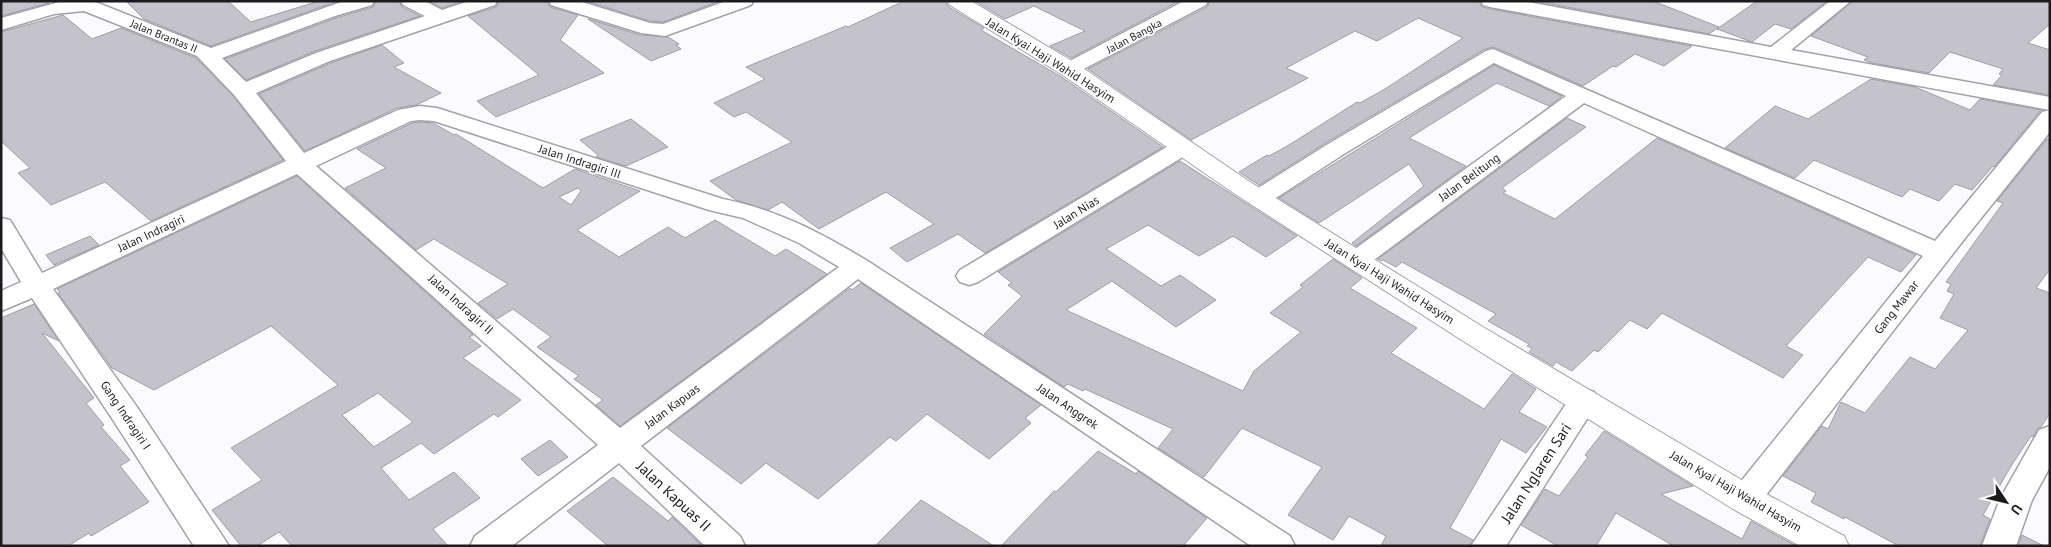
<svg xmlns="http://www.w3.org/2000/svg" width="2051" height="547" font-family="'PT Sans',sans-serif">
<rect width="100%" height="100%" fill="#fbfbfe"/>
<path fill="#c4c3cc" stroke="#9e9ca4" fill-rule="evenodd" d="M1,1H47L49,3L1,16Z
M126,1H228L251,22L319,1H338L211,46L144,19Z
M376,1H399L402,7L420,16L315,51L246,80L225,59L336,18L373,7Z
M429,1H462L442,8Z
M499,1H547L550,7L578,15L560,40L604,73L496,117L477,101L539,75L468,16L496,7Z
M586,1H720L663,22L650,21Z
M904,1H945L949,7L984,28L981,30L1060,76L1163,147L985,253L958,234L907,262L890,248L934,224L886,192L819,229L782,202L768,210L736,200L710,181L792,142L746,112L734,117L714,103L765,79L746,67L846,26L848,27Z
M975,1H1179L1071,58L1050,46L1085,31L1034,6L1005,19Z
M1210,1H1479L1482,7L1490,9L1692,46L1664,66L1635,54L1616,67L1613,66L1583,86L1494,47L1485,49L1327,142L1259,185L1239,172L1267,155L1269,156L1289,145L1357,102L1360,103L1385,89L1463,38L1418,18L1377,41L1355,31L1286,68L1308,78L1191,140L1088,69L1207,7Z
M1535,1H1653L1719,27L1709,34Z
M1757,1H1827L1791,29L1775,24L1752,42L1717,29Z
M1853,1H2050V24L2028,43L2050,50V95L1993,85L2002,75L1999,74L2003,69L1950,52L1929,73L1872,63L1864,60L1868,57L1811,36Z
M63,15L92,39L121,28L196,58L234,97L283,160L151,221L105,182L51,205L18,173L30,168L1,141V32Z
M588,19L640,35L668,37L679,44L676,45L681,49L651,61Z
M382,45L404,63L394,67L441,93L416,105L397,108L305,151L259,94L331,63Z
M1494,65L1562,96L1549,106L1497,83L1409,138L1466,166L1356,246L1352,243L1424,186L1409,164L1319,223L1279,198Z
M1871,79L1915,87L1970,110L1980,99L2041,110L1994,167L1993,166L1972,190L1955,184L1939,201L1910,189L1902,197L1814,160L1795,178L1725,148L1775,106L1808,119Z
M1567,118L1586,127L1502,188L1506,191L1503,193L1555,219L1657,138L1916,255L1901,272L1868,257L1786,346L1803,355L1783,378L1662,313L1647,329L1630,320L1598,352L1594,350L1572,371L1556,362L1553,366L1529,352L1532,348L1527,346L1529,344L1488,321L1496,314L1402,262L1396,267L1383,260L1381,261L1378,259Z
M631,119L668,147L626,166L596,157L598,155L580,140Z
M420,122L433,123L454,135L456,134L543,188L575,169L640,191L577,230L619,257L668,227L685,238L715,220L775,256L786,249L827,274L620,426L596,405L603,400L574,379L579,376L537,347L551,337L513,309L497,319L478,303L508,284L434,239L416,250L345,188L386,168L357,149L412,123ZM578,188L581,191L571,205L559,197Z
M2047,139L2050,140V269L2036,288L2050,293V413L2041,427L2037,429L2033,437L2031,436L2011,466L1983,515L1990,519L1980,546H1899L1845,517L1844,519L1811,502L1816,493L1783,476L1822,426L1828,429L1841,402L1865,413L1910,357L1935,369L1968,330L1940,318L1954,294L1947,291L1951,284L1946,282L2003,203L1997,201Z
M1180,161L1297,236L1266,257L1233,236L1199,256L1148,225L1106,249L1161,286L1180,275L1216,300L1176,327L1112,281L1066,310L1243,391L1254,371L1301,332L1270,313L1303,287L1300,285L1333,259L1362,278L1350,288L1417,328L1391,353L1484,409L1512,374L1536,389L1519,412L1547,427L1526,453L1501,439L1450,528L1473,540L1469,546H1381L1386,536L1349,516L1333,540L1288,515L1322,467L1242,428L1204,477L1158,448L1173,429L1085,389L1083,391L1068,384L1064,387L984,334L1022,296L1008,285L1012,283L998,272Z
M297,176L473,335L469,337L481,346L463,358L521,400L498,417L494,414L434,454L421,443L381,468L409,500L454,472L480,498L433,529L448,546H292L279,532L257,546H241L212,510L262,480L231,448L338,385L271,326L154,390L112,368L58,293L60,292L57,289ZM378,393L413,422L374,447L342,415Z
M90,236L99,245L54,265L46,255Z
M861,283L1041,405L1025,418L1031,423L989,459L927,414L896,441L890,437L818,499L766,463L741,484L667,428L850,288L852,290Z
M34,304L59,341L42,333L94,398L86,403L104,425L101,427L130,460L120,466L149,502L91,536L89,533L68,546H1V318Z
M1604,431L1693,486L1661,494L1742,539L1751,521L1796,546H1674L1616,513L1596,546H1558L1521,525L1545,489L1559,496L1588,457L1585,455Z
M550,440L568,457L538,476L521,459Z
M1098,451L1136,474L1138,471L1207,518L1183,546H1001L1054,491L1056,492Z
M613,477L668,521L672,517L702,546H608L567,511Z
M921,500L994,546H875Z
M2022,535L2044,546H2018Z"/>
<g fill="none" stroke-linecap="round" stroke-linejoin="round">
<g stroke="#a2a1a9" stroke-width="3">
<path id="minor" d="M63,1H93L211,48L344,1H374L372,5L335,16L222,58L246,82L316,53L425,16L403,5L401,1H425L442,10L469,1H497L495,5L330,61L256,93L304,153L398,110L420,106L437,108L723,199C778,210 819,232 866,260L1290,536L1295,546H1251L858,279L641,446L740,536L745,546H705L619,463L512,546H470L475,536L598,445L297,174L53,289L137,407L229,546H194L115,423L32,298L1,311V291L21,282L1,248V218L10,220L42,273L286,161L235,96L197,56L84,11L54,14L1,30V18ZM420,120L434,121L709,210L743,218L799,243L839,267L620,428L316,166L411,121Z
M549,1H579L650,23L663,24L726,1H753L751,5L665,36L641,33L551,5Z
M1184,1H1208L1206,5L1076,73L1069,75L1062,73L1059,69L1062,65Z
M1481,1H1523L1771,47L1830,1H1851L1791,50L2050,97V132L1962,242L1756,508L1745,512L1734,508L1729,499L1734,490L1923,256L1584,103L1366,266L1357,268L1348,266L1344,260L1348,254L1566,96L1494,63L1344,154L1268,203L1259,205L1250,203L1247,198L1250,193L1328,144L1486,51L1493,49L1935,241L2042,112L2050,110L1490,7L1483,5Z
M1183,140L1191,142L1194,147L1191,152L978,282L969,285L960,282L956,276L960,270L1175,142Z
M1584,389L1594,392L1599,400L1506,546H1471L1574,392Z
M2050,426V467L2032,500L2016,546H1982L2000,499L2039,430Z"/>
</g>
<g stroke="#a2a1a9" stroke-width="2">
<path id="major" d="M947,1H971L1077,64L1250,182L1483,327L1757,489L1844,536L1849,546H1800L1733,509L1463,341L1232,192L1061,74L950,5Z"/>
</g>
<use href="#minor" fill="#fff" fill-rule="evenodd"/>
<use href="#major" fill="#fff" fill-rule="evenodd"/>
</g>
<g text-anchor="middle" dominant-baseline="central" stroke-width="4" stroke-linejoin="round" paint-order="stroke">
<g font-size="11" fill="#1c1c1f" stroke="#fff">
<text transform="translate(164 36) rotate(22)">Jalan Brantas II</text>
<text transform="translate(1134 36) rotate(-28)">Jalan Bangka</text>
</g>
<g font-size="12" fill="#1c1c1f" stroke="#fff">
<text transform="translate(1051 60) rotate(32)">Jalan Kyai Haji Wahid Hasyim</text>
<text transform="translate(580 161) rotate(18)">Jalan Indragiri III</text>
<text transform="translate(1469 177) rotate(-36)">Jalan Belitung</text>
<text transform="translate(1076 212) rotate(-32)">Jalan Nias</text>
<text transform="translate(151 233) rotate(-25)">Jalan Indragiri</text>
<text transform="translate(1390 281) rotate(32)">Jalan Kyai Haji Wahid Hasyim</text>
<text transform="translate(461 304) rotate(42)">Jalan Indragiri II</text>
<text transform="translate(1896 307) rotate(-52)">Gang Mawar</text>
<text transform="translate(672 406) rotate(-37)">Jalan Kapuas</text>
<text transform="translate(1068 406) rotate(34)">Jalan Anggrek</text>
<text transform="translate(126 415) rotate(56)">Gang Indragiri I</text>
<text transform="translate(1736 491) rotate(30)">Jalan Kyai Haji Wahid Hasyim</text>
</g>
<g font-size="15" fill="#1c1c1f" stroke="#fff">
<text transform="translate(1536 473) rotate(-57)">Jalan Nglaren Sari</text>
<text transform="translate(674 496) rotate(43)">Jalan Kapuas II</text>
</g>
</g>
<rect width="2051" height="547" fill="none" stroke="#1c1c1f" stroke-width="5"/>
<g transform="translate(2006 502) rotate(125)" stroke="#ffffff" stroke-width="4" paint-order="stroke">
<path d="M0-4L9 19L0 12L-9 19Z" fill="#1c1c1f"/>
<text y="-8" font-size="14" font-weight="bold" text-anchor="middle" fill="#1c1c1f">U</text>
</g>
</svg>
